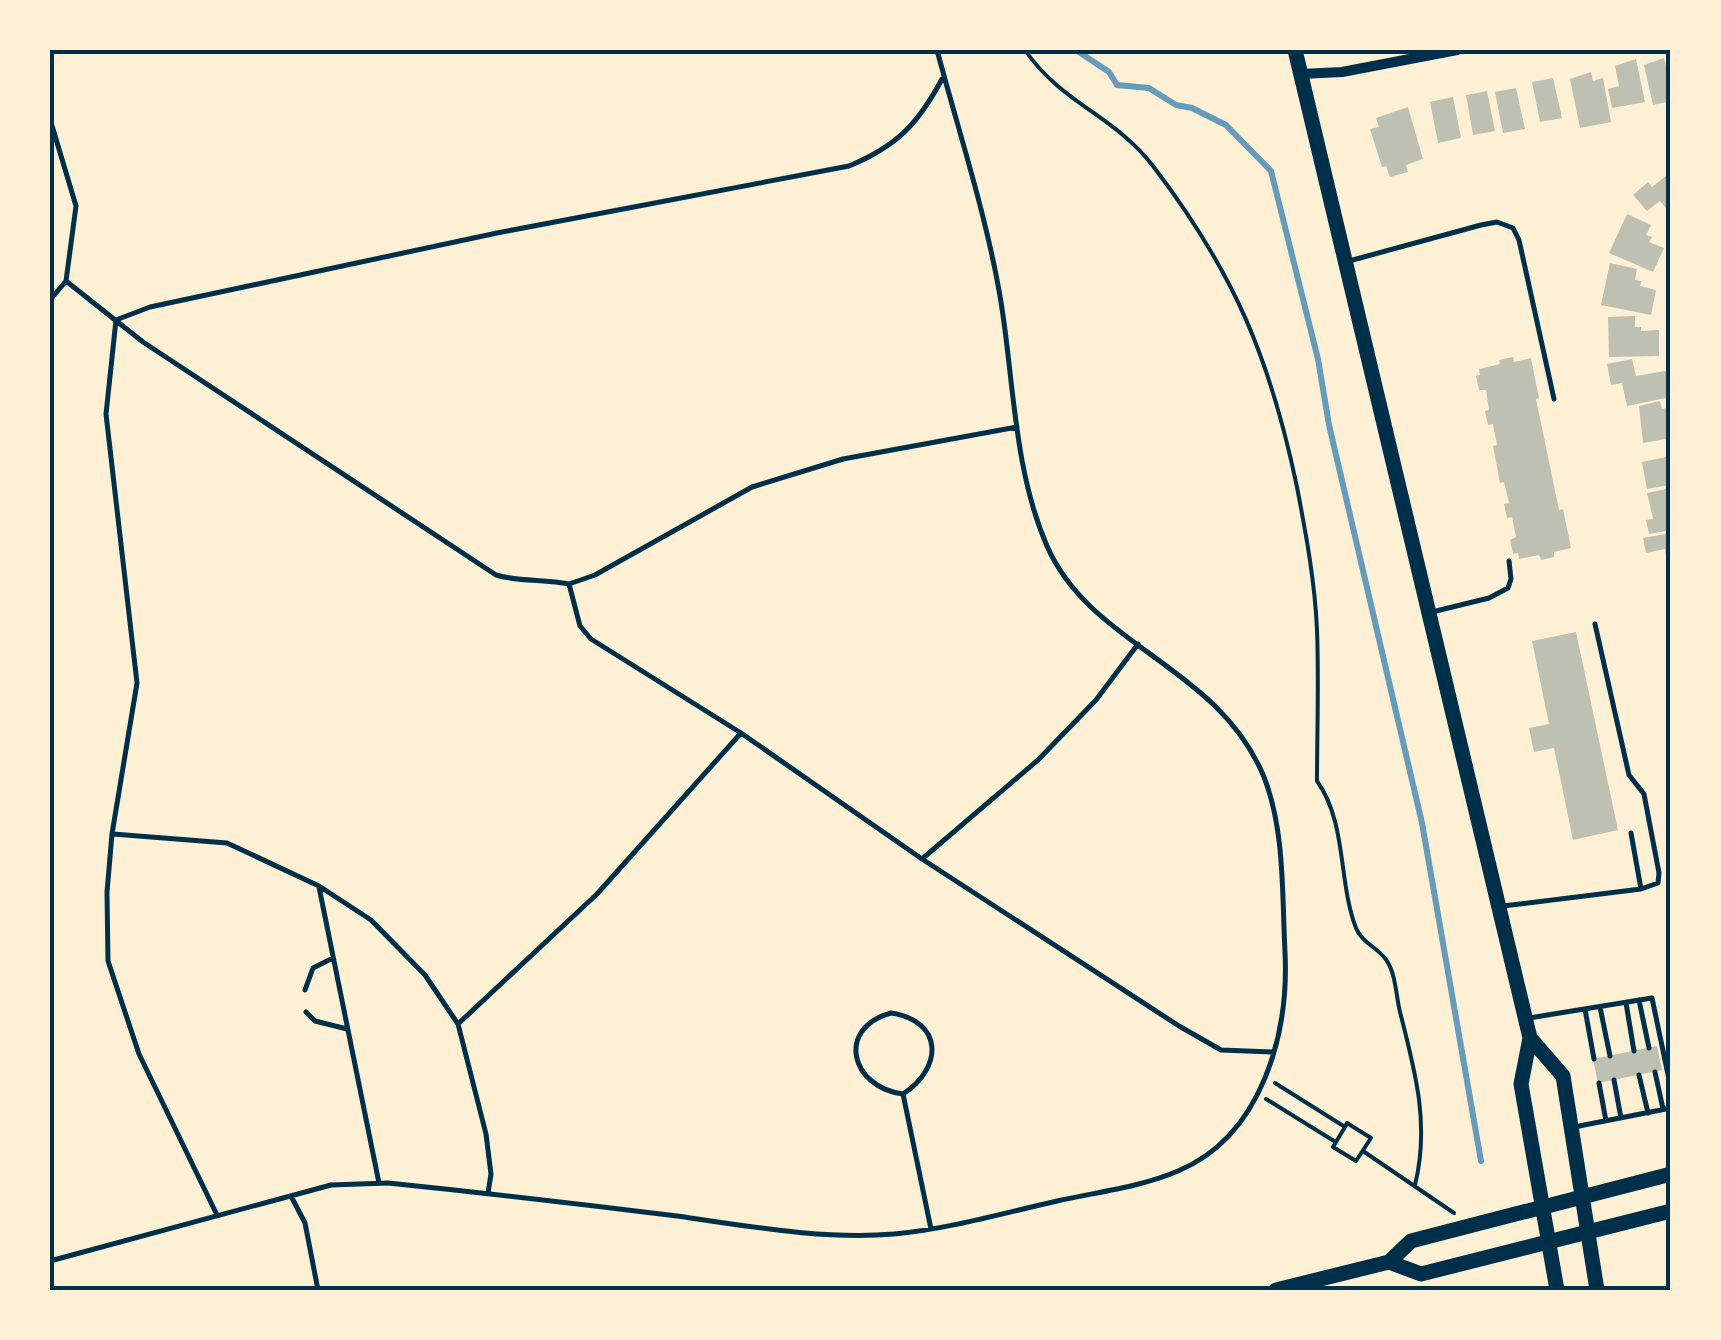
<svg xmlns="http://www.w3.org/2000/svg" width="1721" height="1340" font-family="'Sofia Sans Condensed',sans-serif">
<rect width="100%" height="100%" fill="#fdf0d5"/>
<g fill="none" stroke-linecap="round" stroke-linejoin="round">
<path stroke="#669bbc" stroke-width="6" d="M1076,50L1109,72L1117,85L1149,88L1176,105L1192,108L1226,125L1271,171L1318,359L1329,425L1422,823L1481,1161"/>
</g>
<path fill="#bec0b2" d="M1664,58L1671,85V101L1653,105L1644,65Z
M1636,59L1645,102L1612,108L1608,89L1619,86L1615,66Z
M1591,72L1593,81L1603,78L1611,122L1580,128L1570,79Z
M1553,78L1562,118L1540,122L1532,82Z
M1516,88L1525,129L1503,133L1495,92Z
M1487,91L1495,131L1473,135L1466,95Z
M1453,97L1461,138L1438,143L1430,102Z
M1408,107L1423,159L1406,165L1408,172L1390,177L1386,166L1382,167L1370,129L1379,127L1376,118Z
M1671,172V214L1660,201L1647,211L1633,195L1648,182L1652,187Z
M1627,214L1651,225L1646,235L1652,237L1649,242L1664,248L1653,272L1609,253Z
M1610,263L1637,269L1635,280L1642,281L1640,286L1656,290L1651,315L1601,305Z
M1635,316V327H1641V331L1659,330V356L1609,357L1608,317Z
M1513,357L1514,362L1531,358L1539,398L1536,399L1559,510L1563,509L1571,548L1554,552V557L1541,560L1539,555L1519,559L1518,553L1513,554L1510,540L1516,537L1512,517L1507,518L1504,504L1509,503L1504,482L1500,483L1493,446L1497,445L1493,424L1488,425L1485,411L1489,410L1486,390H1479L1476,376L1480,375L1479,369L1500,364L1499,360Z
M1632,359L1636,376L1671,370V397L1627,406L1622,383L1611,385L1607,364Z
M1660,401L1662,409L1669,407L1671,412V438L1643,443L1639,406Z
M1671,456V485L1647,489L1642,462Z
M1671,488V530L1649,534L1646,520L1653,519L1647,493Z
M1671,533V573H1669L1665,549L1646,553L1643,538Z
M1576,632L1618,830L1573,840L1554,748L1534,752L1529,728L1549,724L1532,641Z
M1657,1046L1662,1070L1598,1083L1593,1059Z"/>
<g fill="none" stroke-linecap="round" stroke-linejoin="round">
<path stroke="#003049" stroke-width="4" d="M1025,50C1061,103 1115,116 1153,166C1234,272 1270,358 1297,487C1306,534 1315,582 1317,630C1319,680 1317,731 1317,781C1347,823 1338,881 1356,928C1362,943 1379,948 1387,961C1396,975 1396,996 1400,1012C1415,1071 1430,1124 1415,1185
M1275,1083L1345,1127L1347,1123L1371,1138L1356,1161L1333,1147L1345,1127
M1266,1099L1334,1141
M1363,1151L1454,1213"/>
<path stroke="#003049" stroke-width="5" d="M50,119L76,206L66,281
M1349,261L1481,225L1497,222L1513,228L1519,240L1554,399
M50,300L66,281L143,342L496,575C520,582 544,579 569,584L580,626L591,639L741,733L922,859L1179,1026L1221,1050L1274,1052
M116,320L106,414L137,683L112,834L107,892L108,961L139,1054L217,1215
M116,320L150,307L497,233L849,166C897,146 918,124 942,79
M569,584L595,575L752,487L843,459L1017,427
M1432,612L1489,598L1508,588L1511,579L1509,561
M1595,624L1629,775L1644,794L1659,873L1658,883L1641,889
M113,834L227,843L319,886L371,920L425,975L458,1024L486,1134L491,1174L488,1193
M922,859L1038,760L1096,700L1138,644
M319,887L379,1183
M1503,906L1641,889L1631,833
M305,990L313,968L333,958
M1639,1000L1649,1048
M1626,1003L1634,1051
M1600,1007L1610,1056
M1585,1009L1594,1059
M306,1012L315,1021L347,1029
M1529,1018L1652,998L1671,1089
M458,1024L597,894L741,733
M1655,1072L1663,1109
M1639,1075L1648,1113
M1614,1080L1621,1118
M1599,1083L1606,1121
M903,1094C943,1068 944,1021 891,1013C836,1028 850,1087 903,1094L931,1229
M1574,1127L1671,1108
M291,1196L305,1223L318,1290
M50,1261L331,1185L388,1183C485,1193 581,1204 677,1216C748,1226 823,1240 894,1234C949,1229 1004,1213 1057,1201C1097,1192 1141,1187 1178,1171C1262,1136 1289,1034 1285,952C1282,895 1285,831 1264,777C1218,665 1091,647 1047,546C1014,470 1014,383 1001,302C987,217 959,133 937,50"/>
<path stroke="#003049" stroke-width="10" d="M1301,74L1342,72L1457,50"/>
<path stroke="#003049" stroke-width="15" d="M1295,50L1530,1038L1521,1084L1557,1290
M1530,1038L1563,1076L1597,1290
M1389,1262L1421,1274L1671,1211
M1276,1290L1389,1262L1411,1241L1671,1174"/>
</g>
<rect width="1721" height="1340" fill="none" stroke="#fdf0d5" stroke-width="105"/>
<rect x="52" y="52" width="1616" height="1236" fill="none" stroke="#003049" stroke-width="4"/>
</svg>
